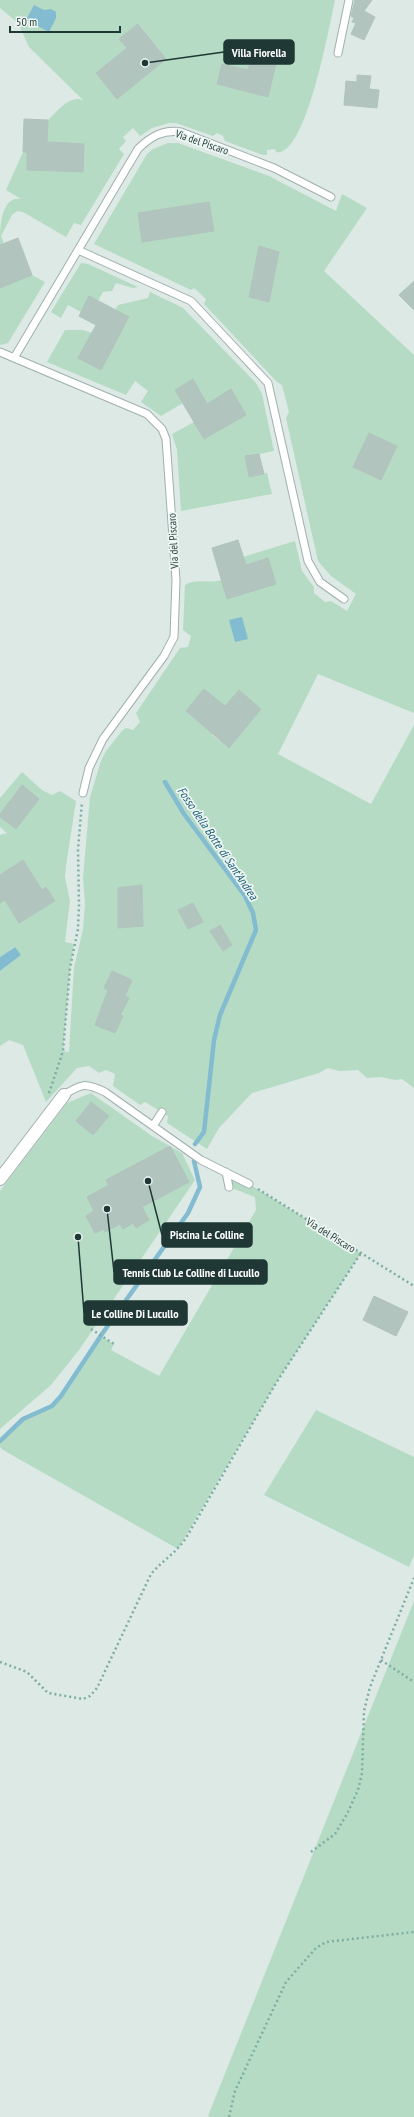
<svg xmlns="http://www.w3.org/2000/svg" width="414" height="2117" font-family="'PT Sans Narrow',sans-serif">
<rect width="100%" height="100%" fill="#dde9e5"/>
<path fill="#b5dbc4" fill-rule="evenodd" d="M0,0H335C330,22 306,159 276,152L275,149L267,150V155H263L225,141L223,136L217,133L213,136L176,123H169L152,128L140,136L133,128L123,137L126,141L119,149L124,154L81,225L74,223L66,237L23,212L17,211L12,215L1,236L4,244L0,245C0,229 0,196 21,199L6,190L23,152H27V170L83,172L84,144L47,142L48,120C58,111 71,93 84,101L29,47L18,23L0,8ZM139,24L166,59L117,99L135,59L119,39ZM255,45L279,51L268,97L217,84L222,64L248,70Z
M168,143H178L269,176L336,211L342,194L367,208L324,271L414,355V713L318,674L278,754L371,804L414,725V1088L402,1079L395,1080L381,1077L367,1078L358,1070L339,1071L328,1068L319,1073L252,1093L219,1128L207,1149L167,1123L168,1116L145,1102L140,1105L113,1086L115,1074L106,1070L99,1073L89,1066L77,1068L46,1102L23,1045L9,1040L0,1046V971L21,955L14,947L0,957V903L6,899L28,898L11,909L19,923L55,901L46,887L42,890L23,860L0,875V835L7,833L0,827V817L16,829L39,799L22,786L0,814V798L22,772L42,790L52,795L60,791L76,801L66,866L65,877L70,901L65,942L74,944L70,968L63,1051L69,1052L74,968L83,929L85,904L83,878L90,797L101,761L106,751L122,731L126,728L133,730L140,722L136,713L180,648L188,647L191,636L183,630L185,585C196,578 209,584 222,580L276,584L268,558L245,565L243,557L295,541L302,571L314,587V593L325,602L331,601L347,611L356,594L331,576L318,561L286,418L289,412L282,385L277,382L204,304L206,299L194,288L191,290L94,244L147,154L153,149ZM209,202L214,231L142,242L138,213ZM259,246L279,252L269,302L249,297ZM369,433L397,446L381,480L353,467ZM204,689L225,706L239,690L261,709L229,748L212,735L216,730L204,727L186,711ZM142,885L143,926L118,928V889ZM193,903L203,922L188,929L178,910ZM219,925L232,945L223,951L210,931ZM112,971L132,980L125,996L129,998L115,1033L95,1025L108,990L104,988Z
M81,263L88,264L138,287L133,288L116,283L112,291L103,292L98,301L81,312L68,305L61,318L51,312Z
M32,275L45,282L8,343L0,345V288Z
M150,292L183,308L256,383L262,394L274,451L245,457L249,477L267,473L272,494L181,511L177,450L172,434L194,422L204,439L246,415L231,390L207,404L193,380L175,390L183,403L161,416L141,402L148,391L135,381L126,395L47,362L65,330H83L92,333L79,358L101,370L129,318L115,310L118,305L148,298Z
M91,1093L152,1136L182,1153L195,1180L79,1350L51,1385L0,1429V1191L67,1103Z
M226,1172L249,1184L361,1253L276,1383L178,1549L3,1450L0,1447V1441L23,1419L52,1406L101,1336L114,1344L111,1350L159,1376L256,1210L255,1197L229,1187Z
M316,1410L414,1457V1555L409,1567L264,1495Z
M414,1601V2117H210L208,2116Z"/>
<path fill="#83bbd0" d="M34,5L44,10L51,9L56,12V18L49,32L26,20Z
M242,617L248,639L235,642L229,620Z
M15,947L21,955L0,971V957Z"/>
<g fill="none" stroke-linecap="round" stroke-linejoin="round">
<path stroke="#83bbd0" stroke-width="4.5" d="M165,782L184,814L245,896L253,913L256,930L220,1015L214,1040L204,1132L195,1144
M0,1441L23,1419L52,1406L61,1396L102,1334L188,1213L200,1187L194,1161"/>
</g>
<path fill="#b2c4be" stroke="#b0c3bd" d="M355,0H372L364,11L375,17L364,40L351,34L356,23L352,22L354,18L351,16Z
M138,24L166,59L117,99L96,73L127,48L119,39Z
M255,45L279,51L268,97L217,84L222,64L248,70Z
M357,75L371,76L369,89L379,90L377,108L344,105L346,81L357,82Z
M24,119L48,120L47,142L84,144L83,172L27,170V152H23Z
M209,202L214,231L142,242L138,213Z
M18,238L32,275L0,288V245Z
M259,246L279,252L269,302L249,297Z
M414,281V310L399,295Z
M89,296L129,317L101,370L78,358L96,325L79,316Z
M193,379L207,404L231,389L246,415L204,439L175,390Z
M369,433L397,446L381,480L353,467Z
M259,454L264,474L249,477L245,456Z
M238,540L246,565L268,558L276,584L227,599L212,548Z
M204,689L225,706L239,690L261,709L229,748L186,711Z
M22,785L39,799L16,829L0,817V814Z
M23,860L42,890L46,887L55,901L19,923L5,900L0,903V875Z
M142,885L143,926L118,928V888Z
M193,903L203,922L188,929L178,910Z
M220,925L232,945L223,951L210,931Z
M112,971L132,980L125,996L129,998L121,1015L123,1016L115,1033L95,1025L108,990L104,988Z
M91,1102L109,1116L93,1135L76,1121Z
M170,1146L189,1182L142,1207L149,1220L136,1228L133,1223L123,1229L120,1224L105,1232L104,1229L95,1233L86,1216L94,1211L87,1197L109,1185L106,1180Z
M374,1296L408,1312L396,1336L363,1320Z"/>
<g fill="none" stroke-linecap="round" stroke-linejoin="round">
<g stroke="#a0b0ad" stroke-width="9">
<path id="service" d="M338,53L349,0
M78,250L191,301L268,383L308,561L320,582L344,599
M0,352L147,414L162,429L166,439L176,580L174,637L164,656L103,739L89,768L83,793
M14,358L138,149C150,137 163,129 181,132L274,168L331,197
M64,1095C82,1083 86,1083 105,1092L201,1160L249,1184
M153,1126L162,1112
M226,1172L229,1187"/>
</g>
<g stroke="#a0b0ad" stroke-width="14">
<path id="minor" d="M0,1179L64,1095"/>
</g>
<path stroke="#7dada4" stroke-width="2.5" stroke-dasharray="2 3" stroke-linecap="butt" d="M49,1093L63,1051L70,968L78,929L79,905L78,849L82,802
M258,1189L414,1286
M91,1329L114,1344
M381,1660L414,1682
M0,1662L27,1672L48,1693L83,1699L90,1696L97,1688L151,1574C162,1561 176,1553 186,1538L276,1383L361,1253
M311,1852L335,1834L347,1814L358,1790L362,1773L364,1711L370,1687L414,1578
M229,2117L235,2091L286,1982L316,1948L326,1942L414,1932"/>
<use href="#service" stroke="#fff" stroke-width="7"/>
<use href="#minor" stroke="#fff" stroke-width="12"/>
</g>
<g text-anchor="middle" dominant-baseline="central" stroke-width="3.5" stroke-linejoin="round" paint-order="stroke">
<g font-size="11" fill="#1f3835" stroke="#edf6f3">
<text transform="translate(202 142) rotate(19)">Via del Piscaro</text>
<text transform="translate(173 541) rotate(-93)">Via del Piscaro</text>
<text transform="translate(331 1235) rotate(32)">Via del Piscaro</text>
</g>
<g font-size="12" font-style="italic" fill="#195a74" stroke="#edf6f3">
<text transform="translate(218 843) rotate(56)">Fosso della Botte di Sant'Andrea</text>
</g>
</g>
<path fill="none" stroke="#1f3835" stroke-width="1.5" d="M145 63L224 52M148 1181L162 1235M107 1209L114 1272M78 1237L84 1313"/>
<g fill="#1f3835" stroke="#edf6f3" stroke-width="1.5">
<circle cx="145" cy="63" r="4"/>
<circle cx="148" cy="1181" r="4"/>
<circle cx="107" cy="1209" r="4"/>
<circle cx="78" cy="1237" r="4"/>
</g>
<g fill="#1f3835" stroke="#1f3835" stroke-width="1.5">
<rect x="224" y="40" width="70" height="24" rx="4"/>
<rect x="162" y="1223" width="90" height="24" rx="4"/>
<rect x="114" y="1260" width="153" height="24" rx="4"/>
<rect x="84" y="1301" width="103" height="24" rx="4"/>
</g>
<g font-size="12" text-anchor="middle" font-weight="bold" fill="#fff">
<text x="259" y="57">Villa Fiorella</text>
<text x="207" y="1239">Piscina Le Colline</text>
<text x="191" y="1277">Tennis Club Le Colline di Lucullo</text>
<text x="135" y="1318">Le Colline Di Lucullo</text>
</g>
<path d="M10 26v6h110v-6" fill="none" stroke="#1f3835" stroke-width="2"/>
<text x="16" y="26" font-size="12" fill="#1f3835" stroke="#edf6f3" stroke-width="3" paint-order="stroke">50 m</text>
</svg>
